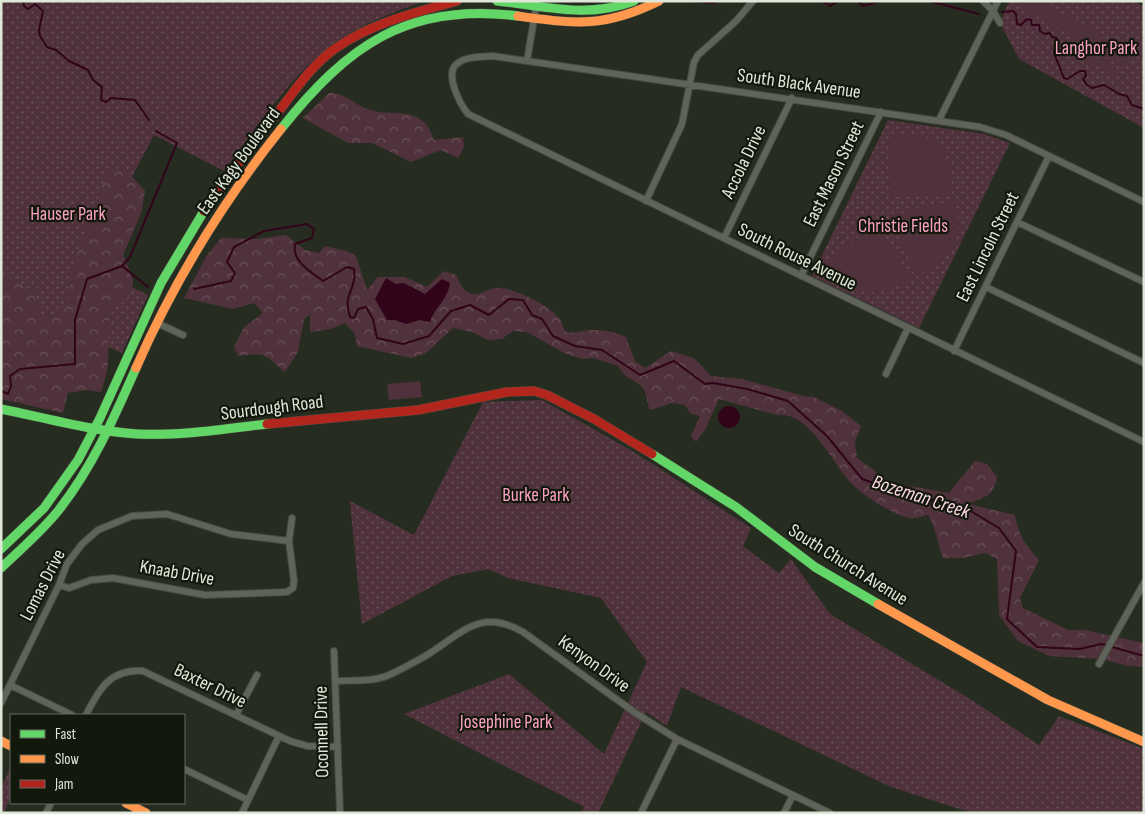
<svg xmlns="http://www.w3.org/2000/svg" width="1145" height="814" font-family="'Sofia Sans Condensed',sans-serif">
<defs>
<pattern id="grass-dots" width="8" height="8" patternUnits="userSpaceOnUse" patternTransform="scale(1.25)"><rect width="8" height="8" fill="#50323c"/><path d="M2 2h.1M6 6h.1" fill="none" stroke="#695057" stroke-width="1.8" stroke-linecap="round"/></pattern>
<pattern id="forest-crowns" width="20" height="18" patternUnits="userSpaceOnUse" patternTransform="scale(1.25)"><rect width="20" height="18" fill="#50323c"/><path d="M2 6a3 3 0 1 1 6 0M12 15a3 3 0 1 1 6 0" fill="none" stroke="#695057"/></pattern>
</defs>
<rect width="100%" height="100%" fill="#262c20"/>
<path fill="url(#grass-dots)" d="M1,1H425C394,12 364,23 337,41C293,71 256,129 224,171L154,135L132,177L145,191L141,213L123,255L133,280L132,287L148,295L122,353L41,317L33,292L1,272Z
M1009,1H1134L1144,6V128L1019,59L1000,23Z
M888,120L984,134L1010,143L919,328L812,276Z
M542,400L634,452L751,528L743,546L779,573L791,559L830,614L978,704L1039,745L1059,716L1144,749V813H972L891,787L681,687L667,726L646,712L598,813H581L584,807L404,714L509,674L604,754L647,662L601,598L508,578L488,569L452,576L362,624L350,501L414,535L483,402Z
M11,766V796L4,813H1V788Z"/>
<path fill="url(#forest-crowns)" d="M329,93C345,92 355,106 371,110C390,116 409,108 425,123C429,127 432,135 434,140L463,137L464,147L458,158L441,150L411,162L372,143H348L303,118Z
M110,169L126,171L145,191L141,213L123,255L133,280L128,299C100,314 110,336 108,361C108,372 104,382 101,392L86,390L68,393L63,413L1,399V272L33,292L41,316H59L69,294L71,275L80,245L98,196Z
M286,235L305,250L319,253L325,246L347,251L356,256L367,290L378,277H405L427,287L444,271L456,275C460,283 462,290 470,293C479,297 487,289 496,288C511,286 548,305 558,317C561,320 563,326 565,331C576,335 581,330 592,330C604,330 615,332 626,337L635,361L645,368L671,351L694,358L711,376L742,379L803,396L814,397L842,411L861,426L855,441L857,458L891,483L949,493L975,461L987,464L997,477C993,498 985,496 968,504L1015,515C1018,535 1026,546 1039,560L1020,598L1023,608L1068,630H1085L1144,643V667L1128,666L1102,659L1049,656L1018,641L999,615L997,559L985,553L964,558H943C938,545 935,525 928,515C923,516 914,519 909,518C892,514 865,497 853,485C833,465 809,410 777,415L719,399L706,428L696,442L691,436L700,416L691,414L685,405L672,403L650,410C646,402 648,394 642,387C632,377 628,382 618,366L594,358L582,359L564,353L527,332L513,331L502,339L488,340L472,332L453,328L426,353L411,358L357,346L355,334L345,323L331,329L310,332V315L304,319L298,352L285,372C262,354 270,352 238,356L234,347L244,327L263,313L254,303L233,309L184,298L207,255L221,238L256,239Z"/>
<path fill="#50323c" d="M1012,1H1038L1092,29L1131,55L1123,67Z
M1072,44L1120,70L1117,78L1069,50Z
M908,134C914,135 922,135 928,138C949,148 951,175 952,196L893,197L889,192L890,135Z
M954,200C966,238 950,260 916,276L893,221L897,214Z
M871,227L878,228L912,278C875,302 853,294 824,266Z
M420,381L422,397L389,400L387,384Z"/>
<path fill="#31041a" d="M386,278L396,284L404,283L425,294L442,279L450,283C448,299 435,307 430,322L420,320L406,324L395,320H387L375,299Z
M718 417a11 11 0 1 1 22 0a11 11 0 1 1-22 0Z"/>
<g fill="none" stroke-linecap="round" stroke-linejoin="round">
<path stroke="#31041a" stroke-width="2" d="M23,1L24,6L28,9L35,4L43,11L39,30L40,36L47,47L56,50L69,61L88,70L93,80L102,87L101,100L106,102L111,98L135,100L149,120
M692,1L712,3L718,1
M787,1H791
M822,1L830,6L838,1
M858,1L863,6L881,1
M929,1L979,14
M1002,12L1013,11L1016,14L1017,24L1021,25L1027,19L1031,20L1032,25H1039L1040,31L1045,34L1050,33L1052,37L1057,38L1054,53L1064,78L1067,79L1080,71H1085L1086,76L1083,79L1087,85L1092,88L1104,85L1119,94L1127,96L1132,105L1144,109
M122,266L148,287
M194,289L231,281L235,273L227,262L234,247L264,231L307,224L314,229L312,238L295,244C292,262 310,271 323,281L347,267L354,269C357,291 342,293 350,317L354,318L358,309L366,307L373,319L377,338L403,344L429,336L451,311L470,305L489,315L509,299L523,300L532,315L542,319L553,336L575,346L602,350L640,375L674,361L705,384L713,383L747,389L788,401L827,436L862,479L922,500H937L960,511L969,510L999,528L1016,551L1007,619L1037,647L1080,649L1101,644L1107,645
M1,391L8,394L11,386L10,376L20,369L75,364V320L87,279L122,266L130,257L177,143L156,131
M1112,647L1144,656"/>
<g stroke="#454a3f" stroke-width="8">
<path id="street" d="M983,1L993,11L1000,23
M527,61L537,1
M939,120L998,1
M646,201L682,124L694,62L698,55L736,21L753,1
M1144,202L1006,135L980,127L493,56C482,57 467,56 458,63C443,72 460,104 468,114L1144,442
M1017,222L1144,282
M724,238L792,98
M801,276L881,112
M986,287L1144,363
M157,323L183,335
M954,351L1049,156
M886,374L908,328
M59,585L69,588L91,580L113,578L205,595L287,592L293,588L294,581L289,541L292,518
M334,651L340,813
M1099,664L1144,583
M336,681C354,680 373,682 389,675C402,669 415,662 427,655C461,634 480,607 523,632L637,714L677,739L830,813
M10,685L72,715
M1,703L59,585L67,564L82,544L98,530L132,516L167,514L231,534L289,541
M86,715C99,689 110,669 143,671L290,741L307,746L338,747
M236,715L257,675
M184,769L248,800
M46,813L51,803
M242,813L279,736
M641,813L677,739
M784,813L793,795"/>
</g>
<g stroke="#454a3f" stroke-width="10">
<path id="fast" d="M497,1C546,6 586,19 634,1
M281,129C347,46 407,2 518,16
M1,409C46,418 91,431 137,434C180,436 224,429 267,424
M652,454L736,507L815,567L878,604
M1,549L44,508L78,460L100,418L161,283L204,211
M1,568C20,550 41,532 58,511C92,468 114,418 136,368"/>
</g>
<g stroke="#454a3f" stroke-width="10">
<path id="slow" d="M518,16C576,24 604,28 659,1
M136,368C174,281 222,203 281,129
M878,604L1048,700L1144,742
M1,741L11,746
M126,803L146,813"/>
</g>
<g stroke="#454a3f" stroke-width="10">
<path id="jam" d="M204,211C228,175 255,141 282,107C298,86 314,63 336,48C371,23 417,12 457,1
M267,424L418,410L507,392L534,391L547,395L594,419L652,454"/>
</g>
<use href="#street" stroke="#5f635a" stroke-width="6"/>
<use href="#fast" stroke="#63d668" stroke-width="9"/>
<use href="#slow" stroke="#ff974d" stroke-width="9"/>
<use href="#jam" stroke="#b3261e" stroke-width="9"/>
</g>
<g text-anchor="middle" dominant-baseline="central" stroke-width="4.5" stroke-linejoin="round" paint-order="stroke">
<g font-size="19" fill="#fca2c4" stroke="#13180d">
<text x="1096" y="48">Langhor Park</text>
<text x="68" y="214">Hauser Park</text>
<text x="903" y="226">Christie Fields</text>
<text x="536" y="495">Burke Park</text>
<text x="506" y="722">Josephine Park</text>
</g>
<g font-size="19" fill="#dfe7d8" stroke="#13180d">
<text transform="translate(799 84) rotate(8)">South Black Avenue</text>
<text transform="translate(239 161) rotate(-54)">East Kagy Boulevard</text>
<text transform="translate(744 162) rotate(-64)">Accola Drive</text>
<text transform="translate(834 174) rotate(-64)">East Mason Street</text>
<text transform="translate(988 247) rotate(-64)">East Lincoln Street</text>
<text transform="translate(797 257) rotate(26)">South Rouse Avenue</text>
<text transform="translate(272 408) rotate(-7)">Sourdough Road</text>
<text transform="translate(848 565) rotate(32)">South Church Avenue</text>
<text transform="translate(177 573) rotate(10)">Knaab Drive</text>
<text transform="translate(43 585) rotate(-63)">Lomas Drive</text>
<text transform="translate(594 664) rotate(36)">Kenyon Drive</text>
<text transform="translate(210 686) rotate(26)">Baxter Drive</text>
<text transform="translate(322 732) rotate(-91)">Oconnell Drive</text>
</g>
<g font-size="20" font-style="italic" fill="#fdd7e4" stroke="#13180d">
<text transform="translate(921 497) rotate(18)">Bozeman Creek</text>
</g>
</g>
<rect width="1145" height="814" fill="none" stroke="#dfe7d8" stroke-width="5"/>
<rect x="10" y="714" width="175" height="90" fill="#13180d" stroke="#656b5e"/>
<rect x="20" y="730" width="25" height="8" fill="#63d668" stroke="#656b5e"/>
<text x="55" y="739" font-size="15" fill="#dfe7d8">Fast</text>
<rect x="20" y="755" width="25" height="8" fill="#ff974d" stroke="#656b5e"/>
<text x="55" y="764" font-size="15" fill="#dfe7d8">Slow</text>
<rect x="20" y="780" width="25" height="8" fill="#b3261e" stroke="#656b5e"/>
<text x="55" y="789" font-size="15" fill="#dfe7d8">Jam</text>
</svg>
